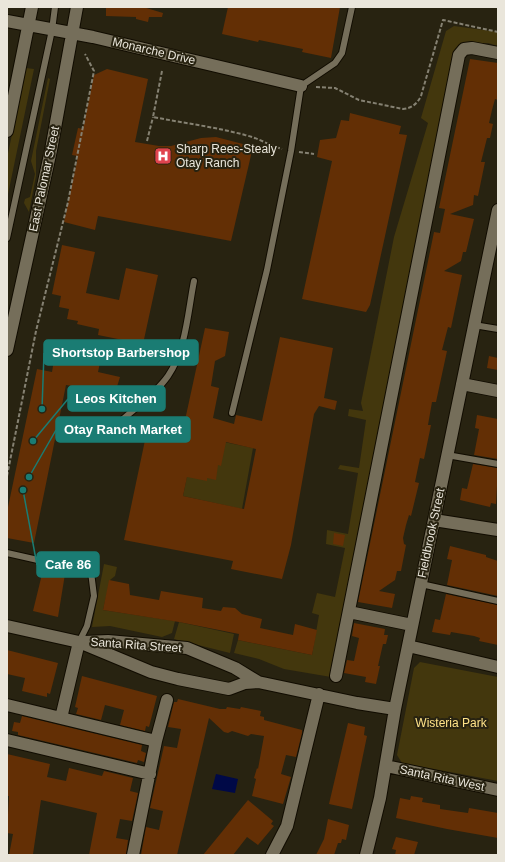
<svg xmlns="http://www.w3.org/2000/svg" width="505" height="862" font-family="Arial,sans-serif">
<rect width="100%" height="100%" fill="#282311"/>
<path fill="#43370d" d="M454,26L498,32V46L488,43L465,44L339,627L331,677L284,669L259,659L234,653L238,640L312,655L319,615L312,613L317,593L335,597L345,548L326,544L327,530L348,534L358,473L338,469L340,465L359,468L366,420L348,416L349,409L363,411L361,403L394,237L428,123L421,118L446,31Z
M26,68L34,69L7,199V158Z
M48,78L50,79L36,151V176L29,212L24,203L25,199L30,197L35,174L31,161Z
M195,436L253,448L242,509L183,496Z
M104,564L117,567L115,576L110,580L103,610L175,621L172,633L162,637L110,626L92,627Z
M179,622L234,634L230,653L174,639Z
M420,662L498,677V781L402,763L397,755L414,668Z"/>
<path fill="#000947" d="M216,774L238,779L235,793L212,789Z"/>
<path fill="#632f05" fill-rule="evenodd" d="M106,7H143L163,13L162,17H149L148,22L136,19V17L106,16Z
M228,7H340L331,58L302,52L303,49L259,40L258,42L222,34Z
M470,59L498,63V100L495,99L492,110L489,123L493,124L490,138H487L481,162H485L478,196L474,195L473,205L450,214L474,219L466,252H463L461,261L444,271L462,275L451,328L448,327L442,350L447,351L436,402H432L428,425H431L424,459L420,458L415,482L419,483L411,516L409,515L406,525L403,538L404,544L406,545L401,571H397L395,580L379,591L395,594L392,608L358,602L434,232L440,233L445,209L439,208Z
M107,69L148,79L135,142L159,146H171L201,138L216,137L243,144L252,151L231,241L98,216L95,230L64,222L78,156L72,155L78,128L83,129L94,75Z
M350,113L401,126L399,134L407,135L370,305L366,312L302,299L332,161L317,157L320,140L336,138L341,120L349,121Z
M62,245L95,252L86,293L119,300L126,268L158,275L143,344L98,335L99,329L77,324L78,321L67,319L69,309L59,307L61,296L52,294Z
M205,328L229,332L225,356L215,361L211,386L219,388L213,418L234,424L236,415L262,421L280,337L333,348L324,398L337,401L335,410L319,406L314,414L291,545L282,579L231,569L233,561L124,540L148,426L182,434ZM226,442L256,449L244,509L183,496L187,477L207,481V478L216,480L218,465L221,466Z
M59,349L101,358L98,372L120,377L115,393L66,385L34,543L7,538V512L37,369L52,372L54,360H57Z
M489,356L498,358V370L487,368Z
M477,415L498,419V459L474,455L479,429L475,428Z
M473,464L498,468L496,504L491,503L490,507L460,500L462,488L467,489Z
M334,533L345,535L343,546L333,544Z
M450,546L486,555V557L498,561V596L447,585L452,560L447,559Z
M43,570L65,574L58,617L33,611Z
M109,580L129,584L130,595L159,600L161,591L203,598L202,608L221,611L223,607L235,608L242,614L262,619L260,628L293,635L295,624L317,630L312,655L238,640L239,634L179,622L103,610Z
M446,594L498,605V645L479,641L480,638L474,636L451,632L450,635L432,632L435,619L440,620Z
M354,623L385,629L384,635H388L386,644H383L378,666H380L376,684L365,682L366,677L344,673L347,660L354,661L359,638L352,636Z
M7,650L58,663L50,694L47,693V697L22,691L25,678L7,674Z
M82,676L157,696L149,727L146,726L145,731L120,725L124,710L105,705L101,720L76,714L78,708L75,707Z
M178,699L220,709H226L227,707L240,709L241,707L261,711L260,716L264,717V720L302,730V733L296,757L286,755L281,774L291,777L283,804L252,796L256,779L254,778L257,768L258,769L264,736L251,734L248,736L232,731L228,733L224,732L209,718L177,855H141L146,827L159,830L163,811L150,808L164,746L177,748L181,729L168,727L174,702H177Z
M22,716L142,745L141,751L146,753L144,762L138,760L137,763L18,735V732L12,731L14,722L20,723Z
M348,723L365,727L364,735L367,736L352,809L329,804Z
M7,754L50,764L47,777L66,781L69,768L102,776L104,771L133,778L130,791L138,793L132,821L120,819L116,838L128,840L126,855H89L97,813L41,800L33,854L9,855L13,834L7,833L9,796H7Z
M411,796L423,798L422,802L440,805V809L468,813L469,808L498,813V838L447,829L396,818L400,798L410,800Z
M248,800L273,821L271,824L274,826L258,845L247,837L233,855H203Z
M328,819L349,825L346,840L342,839L341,843H338L334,855H316L324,839Z
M396,837L418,842L414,855H395L396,850L392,849Z"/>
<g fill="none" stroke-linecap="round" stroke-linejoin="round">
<g stroke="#110c00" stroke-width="8">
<path id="lane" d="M7,238L52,30L55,7
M474,325L498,329
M232,413L267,270L291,151L301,86L335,63L342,53L352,7
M123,419C138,406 156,393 168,376C186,350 188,311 194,281
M447,455L498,464
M7,553L91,572
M421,584L498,601
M79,642L87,626L94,596L91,572L94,556"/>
</g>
<g stroke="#110c00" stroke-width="14">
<path id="street" d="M462,384L498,391
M434,520L498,530
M349,612L412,625
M79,642L151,672L178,679L229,689L245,683L258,682L357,703L395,709
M84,642L108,641L187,648L235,668L258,682
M408,646L498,667
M336,676L459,55L464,49L472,48L498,53
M7,705L156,741L133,855
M61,718L79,642
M7,740L150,774
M156,741L167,700
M386,766L498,790
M272,855L287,826L319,694
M366,855L380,798L395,709L498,210"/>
</g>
<g stroke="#110c00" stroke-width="14">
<path id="secondary" d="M7,21L93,37L301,86
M7,131L32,7
M7,350L51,150L77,7
M7,626L79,642"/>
</g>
<path stroke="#858172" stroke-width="2" stroke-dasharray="4 2" stroke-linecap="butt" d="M162,71L153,117C184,123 215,127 245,135C258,138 269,145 282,149
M316,87L335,88L359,100L403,109C412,108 417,104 421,96L443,20L498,32
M147,141L153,117
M299,152L314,154
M7,476L36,331L68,202L94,71L85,54"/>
<use href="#lane" stroke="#756e5a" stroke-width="6"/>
<use href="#street" stroke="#756e5a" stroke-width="12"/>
<use href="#secondary" stroke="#756e5a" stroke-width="12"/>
</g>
<defs>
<g id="hospital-square" transform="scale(0.9)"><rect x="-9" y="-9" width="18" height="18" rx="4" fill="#e0444e" stroke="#282311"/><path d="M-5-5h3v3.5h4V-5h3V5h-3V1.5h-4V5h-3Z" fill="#fff"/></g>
</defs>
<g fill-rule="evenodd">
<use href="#hospital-square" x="163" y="156"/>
</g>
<g text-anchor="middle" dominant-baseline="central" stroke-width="4" stroke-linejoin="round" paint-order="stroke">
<g font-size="12" fill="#eae6db" stroke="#282311">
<text transform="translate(154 51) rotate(13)">Monarche Drive</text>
<text transform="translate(44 179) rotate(-78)">East Palomar Street</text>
<text transform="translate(431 533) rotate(-78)">Fieldbrook Street</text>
<text transform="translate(136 645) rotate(4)">Santa Rita Street</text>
<text transform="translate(442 778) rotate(12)">Santa Rita West</text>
</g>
<g font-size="12" fill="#eae6db" stroke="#282311" text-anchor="start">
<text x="176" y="149">Sharp Rees-Stealy<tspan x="176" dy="14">Otay Ranch</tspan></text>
</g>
<g font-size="12" fill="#fee288" stroke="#282311">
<text x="451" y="723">Wisteria Park</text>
</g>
</g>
<path fill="none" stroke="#1a7c73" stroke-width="1.5" d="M42 409L44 353M33 441L68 399M29 477L56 430M23 490L37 565"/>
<g fill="#1a7c73" stroke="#282311" stroke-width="1.5">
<circle cx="42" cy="409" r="4"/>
<circle cx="33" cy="441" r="4"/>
<circle cx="29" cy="477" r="4"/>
<circle cx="23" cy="490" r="4"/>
</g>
<g fill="#1a7c73" stroke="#1a7c73" stroke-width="1.5">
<rect x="44" y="340" width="154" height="25" rx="4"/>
<rect x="68" y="386" width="97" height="25" rx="4"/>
<rect x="56" y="417" width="134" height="25" rx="4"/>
<rect x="37" y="552" width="62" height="25" rx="4"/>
</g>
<g font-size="13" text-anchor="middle" font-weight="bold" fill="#fff">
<text x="121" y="357">Shortstop Barbershop</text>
<text x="116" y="403">Leos Kitchen</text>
<text x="123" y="434">Otay Ranch Market</text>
<text x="68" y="569">Cafe 86</text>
</g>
<rect width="505" height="862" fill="none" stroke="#eae6db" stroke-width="16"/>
</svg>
